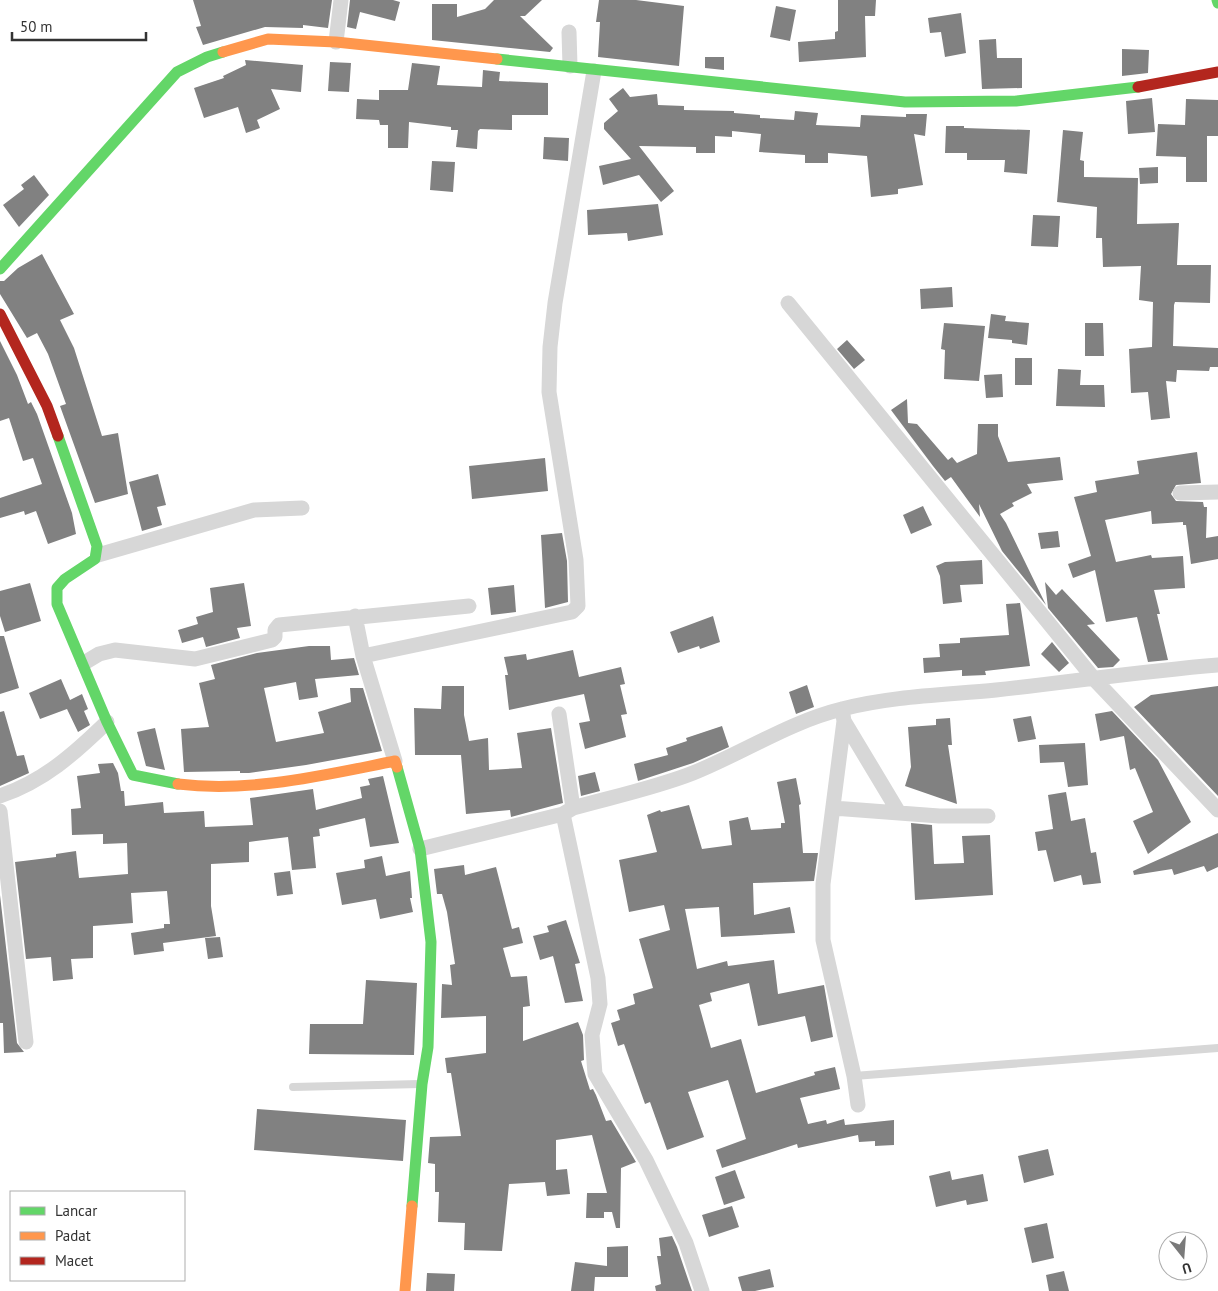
<svg xmlns="http://www.w3.org/2000/svg" width="1218" height="1291" font-family="'PT Sans',sans-serif">
<rect width="100%" height="100%" fill="#fff"/>
<path fill="#818181" d="M193,0H332L328,28L303,25V28L265,27L203,45L196,27L201,26Z
M350,0H393L400,2L395,21L360,12L356,29L347,27Z
M494,0H542L525,16H520L553,48L550,52L432,40V4H457V17L485,9Z
M599,0H636L684,6L679,66L598,57L600,22H596Z
M838,0H876L875,16H865L866,57L799,62L798,42L835,39V32L838,31Z
M776,6L796,10L790,41L770,37Z
M961,13L966,53L945,57L941,32L930,33L928,18Z
M996,39L997,58H1022V88L982,89L979,40Z
M1122,49L1149,50L1148,73L1122,76Z
M705,57H724V70L705,68Z
M245,60L303,65L301,92L271,89L280,109L257,120L260,128L246,133L238,107L204,118L194,88L224,78L223,76L246,65Z
M330,62L351,63L349,92L328,91Z
M412,63L440,66L437,85L482,87L483,70L500,72L499,81L548,83V115H512V130L480,129L478,131L477,149L456,147L458,130H451V127L409,122L408,148H388V125H380L379,120L356,119L357,99L379,100V90H408Z
M623,88L630,97L657,94L658,105L684,106V110L734,111V113L760,115V118L794,120L795,111L818,113L816,125L860,127L861,115L906,117V114H927L925,136L914,134L923,185L898,189V194L871,197L867,156L828,153V163H805V155L759,152L761,134L732,131V137L715,136V153H696V147L639,146L674,191L661,202L639,175L603,185L599,166L631,159L604,129V123L618,111L609,99Z
M1152,98L1155,132L1128,134L1126,101Z
M1186,99L1218,100V136H1207V182H1186V157L1156,156L1158,124L1185,125Z
M946,126H964V128L1030,130L1027,174L1004,172L1005,160H967V153H945Z
M1063,130L1083,132L1080,160L1084,161V177L1138,178L1137,224L1179,223L1177,265H1211L1210,303L1175,302L1174,305L1173,346L1218,348V367H1210L1209,371L1177,370L1176,382L1166,381L1170,418L1151,420L1148,392L1131,393L1129,349L1152,347L1153,302L1139,300L1141,266L1103,267L1102,238H1096L1097,207L1057,202Z
M544,137L569,138L568,161L543,159Z
M432,161L455,162L453,192L430,190Z
M1158,167V183L1140,184L1139,168Z
M34,175L49,195L19,227L3,205L24,189L21,185Z
M658,204L663,235L628,241L627,233L588,235L587,210Z
M1033,215L1060,216L1058,247L1031,246Z
M42,254L74,314L60,320L74,348L102,436L118,433L128,494L95,503L60,406L66,404L48,354L37,333L27,338L0,294V281H4L18,268Z
M952,287L953,307L921,309L920,289Z
M991,314L1006,316L1005,321L1029,323L1027,345L1012,343V340L988,338Z
M944,323L985,326L979,381L944,379L945,350L941,349Z
M1085,323H1103L1104,356H1085Z
M847,340L865,360L854,369L837,349Z
M0,341L17,375L28,404L31,402L37,414L72,513L76,534L48,544L36,511L25,515L24,511L0,518V498L42,484L33,458L23,461L9,418L0,421Z
M1015,358H1032V385H1015Z
M1058,369L1081,370L1080,385H1104L1105,407L1056,406Z
M1002,374L1003,397L986,398L984,375Z
M907,399L908,423L917,424L948,460L952,457L957,463L977,454L978,424H998V436L1008,462L1060,457L1063,480L1027,484L1032,493L1012,503L1014,506L1000,514L1006,523L1046,605L1002,551L979,504L980,517L951,477L945,481L933,466L891,410Z
M1197,452L1201,483L1176,485L1171,494L1176,501L1203,502L1204,507H1207L1206,538L1218,536V559L1191,564L1186,525H1183V522L1152,524L1151,511L1105,520L1116,562L1151,555L1152,558L1183,556L1185,588L1154,590L1160,614H1157L1168,660L1148,662L1137,617L1106,622L1095,570L1073,578L1068,564L1091,556L1074,497L1097,492L1095,481L1139,474L1137,461Z
M545,458L548,491L472,499L469,466Z
M158,474L166,505L157,507L162,525L142,531L129,482Z
M923,506L932,525L911,534L903,515Z
M1058,531L1060,547L1041,549L1038,533Z
M562,533L567,561L568,602L545,608L541,535Z
M982,560L983,584L960,585L962,602L943,604L940,576L936,566L945,562Z
M1045,582L1056,595L1062,589L1095,624L1087,625L1120,660L1113,667L1098,668L1048,608Z
M30,583L41,621L5,632L0,616V591Z
M244,583L251,626L237,628L240,638L206,647L203,637L182,643L178,630L198,624L196,617L213,612L210,588Z
M514,585L516,612L491,615L488,588Z
M1020,603L1030,666L985,671L986,675L962,676V670L924,673L923,658L940,657L939,644L960,643V638L1009,635L1006,604Z
M713,616L720,642L700,649L699,646L678,653L670,632Z
M0,636H4L19,688L0,694Z
M1052,642L1069,663L1059,672L1041,654Z
M309,646H330L331,660L354,658L359,675L315,679L318,697L299,700L296,682L264,688L276,742L324,733L318,712L351,702L350,688H363L382,751L306,765L249,773H240V771L184,772L181,729L209,727L199,683L215,679L211,665L257,653Z
M573,650L579,677L621,667L625,684L620,685L627,714L621,715L626,737L585,749L579,723L590,721L584,694L509,710L505,675H508L504,657L526,654L527,660Z
M61,679L70,700L82,694L88,709L84,711L90,725L78,732L67,709L40,719L29,693Z
M807,685L814,707L796,714L789,692Z
M442,686H464V715L469,741L488,738L489,770L522,768L517,733L551,728L563,803L511,817L510,810L466,814L461,755H415L414,708L441,709Z
M1218,686V796L1134,707L1151,695Z
M4,711L17,756L24,755L29,773L0,786V712Z
M1112,711L1158,760L1191,822L1148,854L1133,821L1153,812L1135,768L1130,770L1124,736L1100,741L1095,714Z
M1031,716L1036,739L1018,742L1013,719Z
M950,718L952,745H948L957,804L905,786L911,767L908,727L936,725V719Z
M722,726L729,747L693,763L638,781L634,764L668,755L666,748L687,741L686,738Z
M155,728L165,770L146,766L137,732Z
M1085,743L1088,785L1068,787L1064,762L1040,763L1039,745Z
M113,763L118,773L121,791H124L125,806L163,802L164,813L204,811L205,827L253,825L250,798L313,789L316,810L362,798L360,787L370,785L368,779L383,776L399,843L370,847L365,818L319,829L320,836L313,837L316,868L292,870L288,837L249,842V862L211,864V906L216,936L163,943L164,951L134,955L131,933L164,928V924H170L167,891L131,893L133,923L93,926V958L71,959L73,979L53,981L51,957L26,959L15,862L56,857V854L76,851L79,878L128,874L127,843L103,844V834L72,835L71,809L81,808L77,776L100,773L98,764Z
M595,772L600,791L581,796L578,776Z
M796,778L801,804L799,805L803,853H818L814,881L753,883L754,915L790,907L795,933L721,937L719,907L685,909L697,969L727,961L728,966L774,960L778,994L824,985L833,1037L811,1042L805,1016L758,1026L749,983L710,993L712,1001L699,1005L711,1048L741,1039L756,1093L815,1075L814,1072L835,1067L840,1089L800,1098L808,1124L826,1120L827,1124L844,1119L845,1125L894,1120V1145L875,1146V1141L859,1142L858,1135L798,1148L797,1144L722,1168L716,1150L746,1139L728,1080L688,1092L704,1137L667,1150L650,1102L645,1104L624,1044L618,1046L611,1023L620,1020L617,1010L635,1004L633,994L653,988L639,939L670,930L664,905L629,912L619,860L657,852L647,815L660,810L661,812L689,805L702,849L732,845L729,821L748,817L751,830L781,828V823H785L777,782Z
M1066,792L1071,821L1085,818L1091,853L1096,852L1101,883L1083,885L1081,875L1054,882L1046,850L1038,851L1035,832L1053,829L1048,795Z
M911,823L932,825L934,864L964,863L962,836L990,835L993,895L915,900Z
M1218,833V867L1207,872L1204,866L1174,875L1172,869L1134,875L1133,871Z
M382,856L386,876L410,871L412,898H410L413,912L380,919L376,899L342,905L336,873L365,868L364,860Z
M464,865L465,875L496,867L512,929L519,927L523,943L503,948L511,977L527,976L530,1006L523,1007V1041L578,1022L583,1035L584,1060L581,1061L590,1090L593,1089L596,1095L606,1121L611,1120L636,1162L621,1168L620,1228H616L612,1212H604V1218H586L587,1193H607L592,1135L556,1140V1170L567,1169L570,1194L547,1196L545,1182L509,1184L502,1251L464,1250L465,1223L438,1222L439,1192H435V1164L428,1163L430,1137L461,1136L451,1073H447L445,1058L486,1053V1016L441,1018L442,984L452,985L450,965L455,964L447,912L442,894H437L434,869Z
M290,871L293,894L277,896L274,873Z
M0,895L17,1043L24,1052L4,1053L3,1023H0Z
M566,920L580,963L575,964L583,1001L565,1003L553,956L540,960L533,936L549,932L547,926Z
M220,937L223,957L208,959L205,938Z
M366,980L417,983L414,1055L309,1054L310,1024H363Z
M257,1109L406,1120L403,1161L254,1150Z
M1048,1149L1054,1175L1024,1183L1018,1156Z
M735,1170L745,1198L724,1205L715,1177Z
M950,1171L952,1180L983,1174L988,1201L967,1205L966,1200L936,1207L929,1176Z
M732,1206L739,1227L709,1237L702,1215Z
M1047,1223L1054,1258L1032,1263L1024,1228Z
M672,1236L677,1247L692,1291H656L655,1286L661,1284L657,1256H661L659,1238Z
M628,1246V1277H595L594,1291H571L575,1262L607,1266V1247Z
M770,1269L774,1287L755,1291H742L738,1277Z
M1064,1271L1069,1291H1049L1046,1275Z
M427,1273L455,1274L454,1291H426Z"/>
<g fill="none" stroke-linecap="round" stroke-linejoin="round">
<path stroke="#d7d7d7" stroke-width="8" d="M854,1076L1218,1048
M293,1087L420,1084"/>
<path stroke="#d7d7d7" stroke-width="15" d="M569,32L570,66
M336,42L341,0
M788,303L1095,680L1218,810
M1180,493L1218,492
M98,555L254,510L302,508
M355,616L363,656
M84,663L99,654L115,650L195,659L272,640L275,637V630L279,625L469,606
M842,709L844,721L823,884V940L854,1076L858,1105
M559,714L573,808
M844,721L898,811
M395,761L363,656L572,612L578,606L576,560L549,392L550,347L555,303L594,71
M0,796C44,781 74,754 107,722
M833,808L939,816H988
M0,811L26,1042
M563,814L598,978L600,1004L592,1035L595,1074L646,1160L686,1243L702,1291
M420,849L563,814L573,808C612,797 655,788 693,773C743,753 789,722 842,709C892,696 945,695 996,690C1070,682 1144,671 1218,665"/>
<path stroke="#63d668" stroke-width="11" d="M1217,0L1218,3
M497,59L905,102L1016,101L1138,87
M0,269L177,72L207,57L223,52
M58,436L97,546L95,559L65,579L57,588V604L107,722L133,775L178,784
M397,767L420,849L431,942L428,1047L422,1084L412,1206"/>
<path stroke="#ff974d" stroke-width="11" d="M223,52L268,39L336,42L497,59
M178,784C251,793 324,775 395,761L397,767
M405,1291L412,1206"/>
<path stroke="#b3261e" stroke-width="11" d="M1138,87L1218,72
M0,314L47,406L58,436"/>
</g>
<rect x="10" y="1191" width="175" height="90" fill="#ffffff" stroke="#adadad"/>
<rect x="20" y="1207" width="25" height="8" fill="#63d668" stroke="#adadad"/>
<text x="55" y="1216" font-size="15" fill="#333333">Lancar</text>
<rect x="20" y="1232" width="25" height="8" fill="#ff974d" stroke="#adadad"/>
<text x="55" y="1241" font-size="15" fill="#333333">Padat</text>
<rect x="20" y="1257" width="25" height="8" fill="#b3261e" stroke="#adadad"/>
<text x="55" y="1266" font-size="15" fill="#333333">Macet</text>
<g transform="translate(1183 1256) rotate(163)"><circle r="24" fill="#ffffff" stroke="#adadad"/>
<path d="M0-4L9 19L0 12L-9 19Z" fill="#7a7a7a"/>
<text y="-8" font-size="14" font-weight="bold" text-anchor="middle" fill="#333333">U</text>
</g>
<path d="M12 32v8h134v-8" fill="none" stroke="#333333" stroke-width="2.5"/>
<text x="20" y="32" font-size="15" fill="#333333" stroke="#ffffff" stroke-width="4" paint-order="stroke">50 m</text>
</svg>
